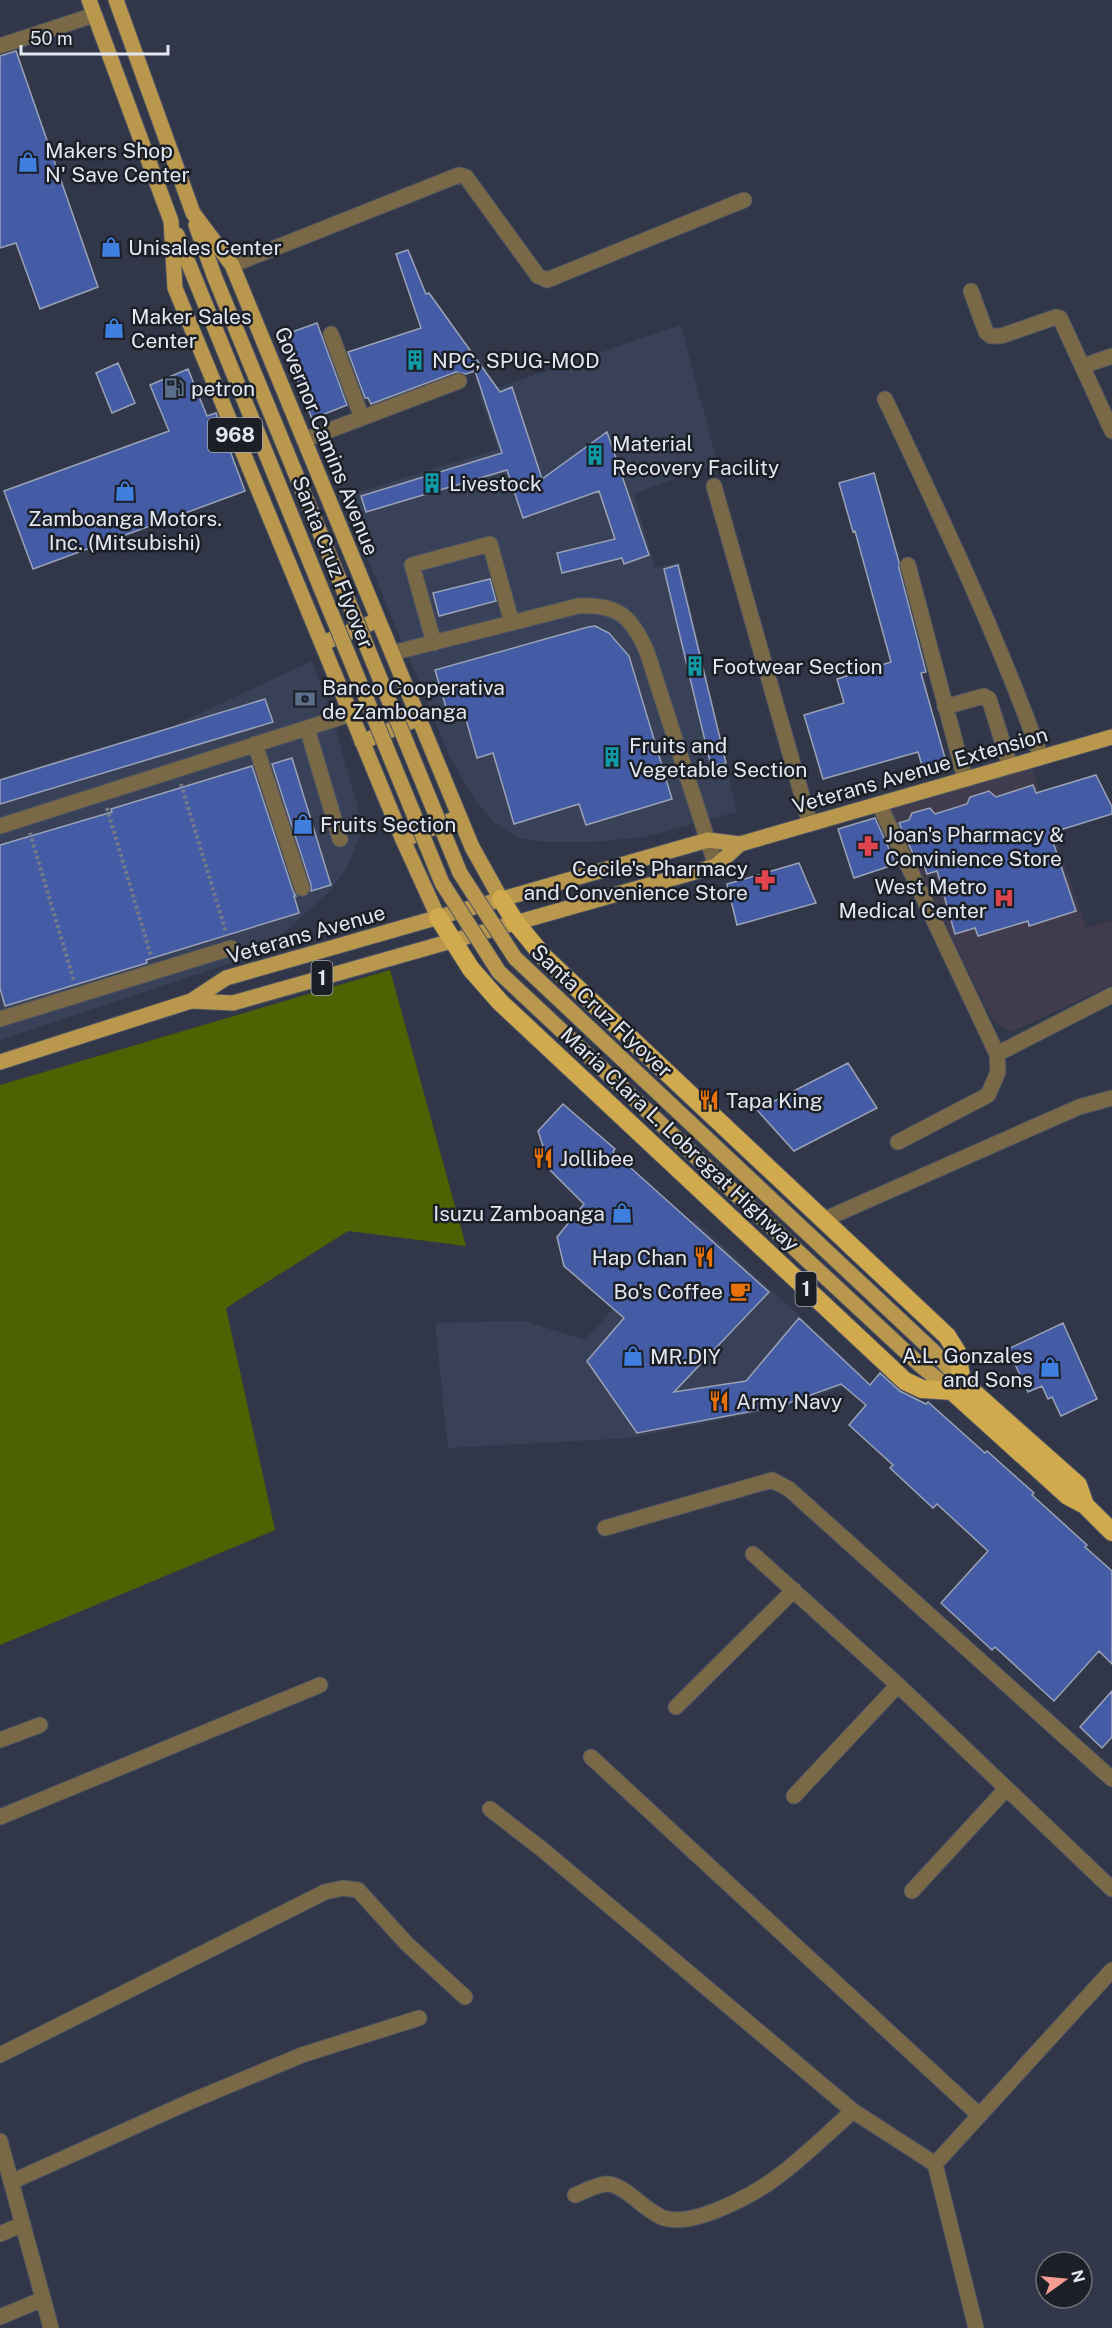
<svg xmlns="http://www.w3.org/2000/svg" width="1112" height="2328" font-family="'Public Sans',sans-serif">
<rect width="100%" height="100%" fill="#313748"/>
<path fill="#384158" d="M681,325L717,463L634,494L655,568L680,562L737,812L645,837L592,842H547L519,838L495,823L477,803L450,757L342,497L498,449L479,394Z
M312,661L333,719L360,816L359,836L353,854L344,872L330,891L275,941L246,958L0,1040V778L175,725Z
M694,1219L864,1376L860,1381L780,1408L630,1438L448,1448L435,1323L524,1321L585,1340Z"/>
<path fill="#413c4d" d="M1032,768L1086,928L1112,920V985L1011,1032L993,1021L889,811Z"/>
<path fill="#4e6103" d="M390,970L466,1246L348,1231L226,1308L275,1530L0,1645V1085Z"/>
<path fill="#445ca5" stroke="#9aa2b6" stroke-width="1.5" d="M16,51L98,287L40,309L16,243L0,248V56Z
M408,250L426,294L429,293L500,392L512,387L542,479L607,432L649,555L624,564L622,558L562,573L557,553L615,539L599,491L523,518L507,470L366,512L361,496L502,453L475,371L466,374L456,372L371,404L368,398H365L348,352L421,328L396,254Z
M317,323L347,405L312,419L281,336Z
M118,363L135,403L112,413L96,373Z
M188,369L207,416L216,413L245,491L33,569L4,491L169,431L150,385Z
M874,473L899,562V568L926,672L921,673L947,765L924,772L918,752L823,779L804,715L844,703L837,679L891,662L855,531L853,532L839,483Z
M678,565L726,763L711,766L664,569Z
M490,579L496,601L439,616L433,593Z
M595,626L609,633L629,656L672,799L586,825L579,804L514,824L493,753L477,758L463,709L448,714L435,670L588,627Z
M265,699L273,722L0,804V780Z
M292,758L331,885L311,891V885L272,764Z
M252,766L293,891L296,896H294L299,913L146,960L147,963L5,1006L0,988V845L112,812L111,809Z
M1096,775L1112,807V814L1050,833L1076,911L1029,926L1028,921L978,936L975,928L955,934L937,871L927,874L921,855L915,858L899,823L909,820L912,813L930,808L935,814L967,804L970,797L989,791L996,797L1033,785L1036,793Z
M875,818L896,864L854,878L838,829Z
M799,863L816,903L737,925L727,884Z
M848,1063L877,1108L794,1151L757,1110Z
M563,1104L615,1149L613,1152L769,1292L674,1392L746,1381L799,1318L870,1385L880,1373L900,1391L926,1404L928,1402L985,1453L987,1451L1034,1493L1032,1495L1087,1545L1085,1547L1112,1571V1664L1099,1651L1054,1701L995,1647L992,1650L941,1603L988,1551L937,1504L933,1508L890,1468L893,1465L849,1425L866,1405L841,1384L780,1406L637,1433L587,1361L624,1318L564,1266L557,1237L584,1204L551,1171L538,1131Z
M1063,1323L1097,1399L1061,1416L1052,1397L1048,1399L1042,1386L1028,1392L1008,1349Z
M1112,1691V1737L1102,1748L1080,1727Z"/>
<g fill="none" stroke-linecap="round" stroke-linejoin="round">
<g stroke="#4d5363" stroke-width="17">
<path id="minor" d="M0,46L94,15
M232,265L459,175L466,177L538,276L547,280L744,200
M971,291L986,332L991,336H1001L1056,317L1060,318L1112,431
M331,334L362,418
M1083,366L1112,356
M885,399C941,517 997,634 1041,757
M304,440L459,381
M714,486L810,824
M908,565L965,779
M434,643L412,565L490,544L512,623
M392,653L578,606C618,603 632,617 647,652L716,866
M945,707L984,696L989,699L1010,766
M307,728L340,839
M255,744L302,888
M879,804L997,1054L1112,995
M0,826L351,714
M0,1019L231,948
M898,1142L988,1095L998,1072L997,1054
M823,1220L1079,1107L1112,1098
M605,1528L772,1480L789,1489L1112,1779
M753,1554L898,1685L1112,1889
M676,1707L794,1590
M0,1740L40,1725
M591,1757L979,2115
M794,1796L898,1685
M490,1809L543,1850L853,2111L935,2164
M0,1817L320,1685
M912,1891L1006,1789
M0,2055L325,1892L343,1888L358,1890L407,1944L465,1997
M0,2141L51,2328
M11,2182L189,2102L302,2055L419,2018
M575,2195C585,2191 596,2185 606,2184C623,2182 645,2212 664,2218C694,2228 757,2193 781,2174C806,2155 829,2132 853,2111
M0,2234L23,2224
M0,2317L43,2299
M976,2328L935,2164L1112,1970"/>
</g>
<g stroke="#4d5363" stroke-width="17">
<path id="major" d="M89,0L171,221L175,288L403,840L438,917
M116,0L193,213L232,265L472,847L501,899
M196,225L215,278L339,579
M177,235L320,586
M328,641L378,620
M362,742L419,718
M403,840L459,817
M191,1001L233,1003L716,866L740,844
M0,1062L191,1001L226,978L708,840L740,844L1112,737
M737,1167L933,1351L962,1382
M723,1182L920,1365L952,1391"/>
</g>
<g stroke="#4d5363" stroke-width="20">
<path id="highway" d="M501,899L516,923L544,957L947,1336L957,1352L962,1382L1078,1485L1085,1505
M438,917L471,969L500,1002L905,1381L922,1389L952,1391L1068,1496L1085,1505L1112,1532"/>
</g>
<path stroke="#757a89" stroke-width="4" stroke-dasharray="3 3" stroke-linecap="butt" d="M181,784L226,932
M107,808L151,956
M30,833L74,981"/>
<use href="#minor" stroke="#796946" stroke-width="15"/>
<use href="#major" stroke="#b9984d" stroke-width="15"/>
<use href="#highway" stroke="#d2aa4e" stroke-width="18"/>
<g stroke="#4d5363" stroke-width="17" stroke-linecap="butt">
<path id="major-bridge" d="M339,579L460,873L515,958L737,1167
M320,586L442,883L499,972L723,1182"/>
</g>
<use href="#major-bridge" stroke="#b9984d" stroke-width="15"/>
</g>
<defs>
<g id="shop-bare" transform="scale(1.62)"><path d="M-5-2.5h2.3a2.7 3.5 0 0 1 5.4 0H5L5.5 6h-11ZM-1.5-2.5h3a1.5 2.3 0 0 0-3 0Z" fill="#3f7fe0" stroke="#1c1f26" stroke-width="2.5" paint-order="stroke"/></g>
<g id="building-bare" transform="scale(1.62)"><path d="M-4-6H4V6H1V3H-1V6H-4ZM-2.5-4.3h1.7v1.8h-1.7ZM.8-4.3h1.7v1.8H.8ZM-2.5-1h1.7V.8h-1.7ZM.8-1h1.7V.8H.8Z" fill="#0f9aa8" stroke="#1c1f26" stroke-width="2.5" paint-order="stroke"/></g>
<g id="fuel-bare" transform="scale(1.62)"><path d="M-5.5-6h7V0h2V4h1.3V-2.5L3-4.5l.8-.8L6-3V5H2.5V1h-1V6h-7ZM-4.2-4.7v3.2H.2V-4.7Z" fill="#5c6f8a" stroke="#1c1f26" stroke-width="2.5" paint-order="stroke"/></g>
<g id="bank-bare" transform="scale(1.62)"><path d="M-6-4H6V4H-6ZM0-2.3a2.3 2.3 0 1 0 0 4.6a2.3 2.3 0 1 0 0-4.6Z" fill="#5c6f8a" stroke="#1c1f26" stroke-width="2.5" paint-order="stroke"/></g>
<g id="pharmacy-bare" transform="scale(1.62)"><path d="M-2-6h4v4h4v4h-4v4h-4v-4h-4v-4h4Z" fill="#e0444e" stroke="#1c1f26" stroke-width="2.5" paint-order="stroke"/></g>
<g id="hospital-bare" transform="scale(1.62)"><path d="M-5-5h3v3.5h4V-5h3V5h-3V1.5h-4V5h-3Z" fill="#e0444e" stroke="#1c1f26" stroke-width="2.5" paint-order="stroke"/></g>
<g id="restaurant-bare" transform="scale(1.62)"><path d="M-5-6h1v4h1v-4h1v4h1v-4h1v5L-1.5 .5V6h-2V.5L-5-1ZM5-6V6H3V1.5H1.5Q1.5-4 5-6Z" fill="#e8710a" stroke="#1c1f26" stroke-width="2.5" paint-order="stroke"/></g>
<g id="cafe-bare" transform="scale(1.62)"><path d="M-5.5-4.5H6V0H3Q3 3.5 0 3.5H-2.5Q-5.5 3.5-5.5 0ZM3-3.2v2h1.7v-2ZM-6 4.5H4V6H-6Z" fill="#e8710a" stroke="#1c1f26" stroke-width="2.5" paint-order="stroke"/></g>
</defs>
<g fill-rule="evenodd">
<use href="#shop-bare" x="28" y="162"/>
<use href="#shop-bare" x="111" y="247"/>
<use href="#shop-bare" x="114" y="328"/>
<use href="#building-bare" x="415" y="360"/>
<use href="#fuel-bare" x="174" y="388"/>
<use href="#building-bare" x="595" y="455"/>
<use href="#building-bare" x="432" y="483"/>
<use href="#shop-bare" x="125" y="491"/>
<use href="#building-bare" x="695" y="666"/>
<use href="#bank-bare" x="305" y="699"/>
<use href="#building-bare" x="612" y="757"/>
<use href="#shop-bare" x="303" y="824"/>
<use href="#pharmacy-bare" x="868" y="846"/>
<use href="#pharmacy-bare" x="765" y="880"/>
<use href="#hospital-bare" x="1004" y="898"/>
<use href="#restaurant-bare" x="709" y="1100"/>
<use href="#restaurant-bare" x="543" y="1158"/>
<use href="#shop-bare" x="622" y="1213"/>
<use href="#restaurant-bare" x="704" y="1257"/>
<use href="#cafe-bare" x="740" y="1291"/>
<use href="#shop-bare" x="633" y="1356"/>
<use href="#shop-bare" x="1050" y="1367"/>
<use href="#restaurant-bare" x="719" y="1401"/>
</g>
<g text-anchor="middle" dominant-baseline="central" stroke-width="5" stroke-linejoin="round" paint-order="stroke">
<g fill="#1c1f26" stroke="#a7abb5" stroke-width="1.5">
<rect x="208" y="418" width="54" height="34" rx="4.5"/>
<rect x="311.5" y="961" width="21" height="34" rx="4.5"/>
<rect x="795.5" y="1272" width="21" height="34" rx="4.5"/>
</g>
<g font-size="20" font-weight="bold" fill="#e2e7f2">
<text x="235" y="435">968</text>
<text x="322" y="978">1</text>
<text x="806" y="1289">1</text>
</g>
<g font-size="21" fill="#e2e7f2" stroke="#1c1f26" text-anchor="start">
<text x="45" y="150">Makers Shop<tspan x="45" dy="24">N' Save Center</tspan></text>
<text x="128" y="247">Unisales Center</text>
<text x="131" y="316">Maker Sales<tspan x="131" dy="24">Center</tspan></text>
<text x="432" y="360">NPC, SPUG-MOD</text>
<text x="191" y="388">petron</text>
<text x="612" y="443">Material<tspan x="612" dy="24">Recovery Facility</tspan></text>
<text x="449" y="483">Livestock</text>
<text x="125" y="518" text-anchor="middle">Zamboanga Motors.<tspan x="125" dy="24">Inc. (Mitsubishi)</tspan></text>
<text x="712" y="666">Footwear Section</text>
<text x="322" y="687">Banco Cooperativa<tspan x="322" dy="24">de Zamboanga</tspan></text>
<text x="629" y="745">Fruits and<tspan x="629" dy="24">Vegetable Section</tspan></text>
<text x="320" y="824">Fruits Section</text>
<text x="885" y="834">Joan's Pharmacy &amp;<tspan x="885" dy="24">Convinience Store</tspan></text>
<text x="748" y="868" text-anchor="end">Cecile's Pharmacy<tspan x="748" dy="24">and Convenience Store</tspan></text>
<text x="987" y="886" text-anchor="end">West Metro<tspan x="987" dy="24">Medical Center</tspan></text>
<text x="726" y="1100">Tapa King</text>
<text x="560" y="1158">Jollibee</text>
<text x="605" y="1213" text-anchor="end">Isuzu Zamboanga</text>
<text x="687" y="1257" text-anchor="end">Hap Chan</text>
<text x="723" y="1291" text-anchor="end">Bo's Coffee</text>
<text x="1033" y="1355" text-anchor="end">A.L. Gonzales<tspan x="1033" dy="24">and Sons</tspan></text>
<text x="650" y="1356">MR.DIY</text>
<text x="736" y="1401">Army Navy</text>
</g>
<g font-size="21" fill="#e2e7f2" stroke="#1c1f26">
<text transform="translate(327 441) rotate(68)">Governor Camins Avenue</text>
<text transform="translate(333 562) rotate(68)">Santa Cruz Flyover</text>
<text transform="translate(920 770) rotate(-16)">Veterans Avenue Extension</text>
<text transform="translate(306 934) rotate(-16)">Veterans Avenue</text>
<text transform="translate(602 1011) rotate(43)">Santa Cruz Flyover</text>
<text transform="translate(680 1139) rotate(43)">Maria Clara L. Lobregat Highway</text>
</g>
</g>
<g transform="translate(1064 2280) rotate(75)"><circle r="28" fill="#1c1f26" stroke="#6b6f78" stroke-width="1.5"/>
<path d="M0-4.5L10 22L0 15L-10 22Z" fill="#f59c93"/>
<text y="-9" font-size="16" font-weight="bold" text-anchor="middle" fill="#e2e7f2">N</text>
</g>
<path d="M21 45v9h147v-9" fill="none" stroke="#e2e7f2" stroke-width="3"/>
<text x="30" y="45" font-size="18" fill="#e2e7f2" stroke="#1c1f26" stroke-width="4.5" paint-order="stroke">50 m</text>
</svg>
